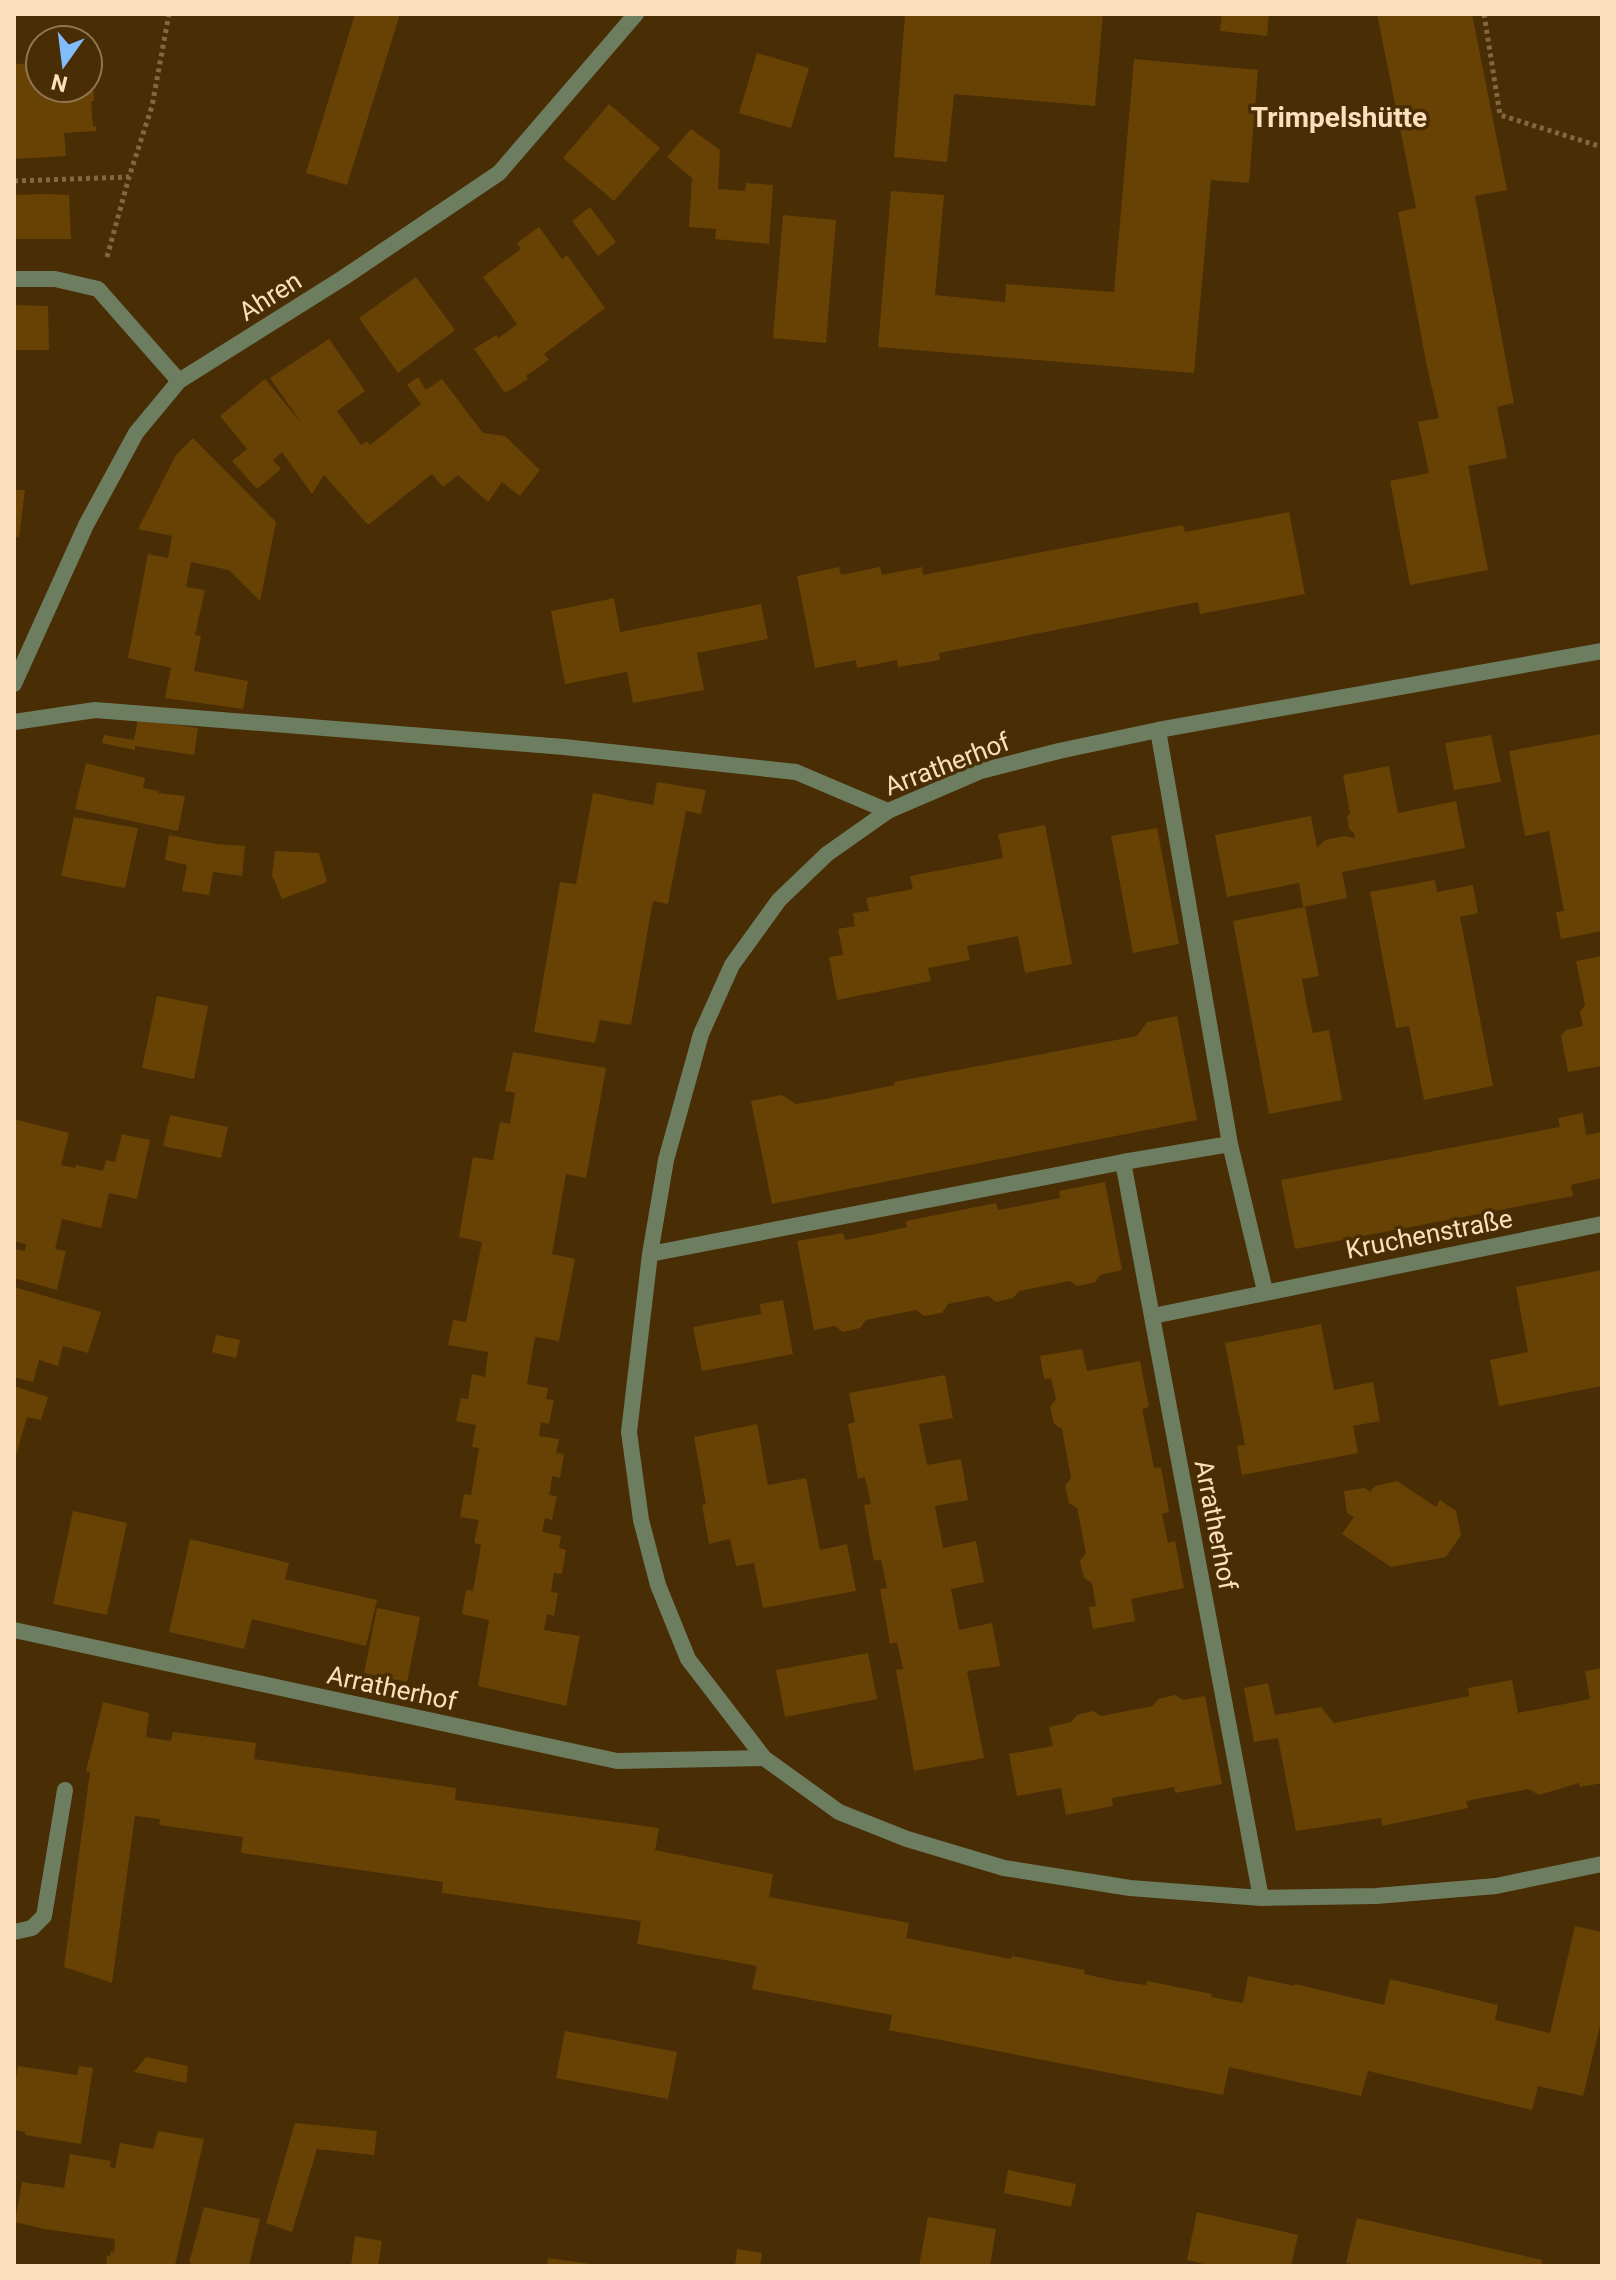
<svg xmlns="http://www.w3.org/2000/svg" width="1616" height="2280" font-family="Roboto,sans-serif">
<rect width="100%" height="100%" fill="#482d05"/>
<path fill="#684205" d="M355,14H400L347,185L306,173Z
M905,14H1103L1095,106L954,94L947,162L894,157Z
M1222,14H1269L1267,36L1220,31Z
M1377,14H1472L1507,190L1475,196L1514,403L1497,407L1507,458L1468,466L1488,570L1410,585L1390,481L1429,473L1418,422L1439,418L1427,367L1398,212L1416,208Z
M757,53L809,68L791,128L739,113Z
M92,59L94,101H91L93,126H96V131L64,133L66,156L14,159V64L40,63V88H88V60Z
M1134,59L1258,70L1249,183L1211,180L1194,373L878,347L891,191L944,195L935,295L1005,302L1006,284L1114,292Z
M609,104L660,148L614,201L563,158Z
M691,129L720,150L718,189L745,191L746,183L773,185L769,244L715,239L716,229L689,227L692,178L667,157Z
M47,194L69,195L71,239H14V195Z
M590,207L616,242L598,256L572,221Z
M783,215L836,220L826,343L773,338Z
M539,227L562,259L567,255L605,308L544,354L549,360L526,376L528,379L505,393L474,349L496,335L499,338L517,324L483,277L521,249L517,243Z
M416,277L455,330L398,373L359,318Z
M14,305L48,306L49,350H14Z
M329,339L365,391L337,411L361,445L367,441L370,445L421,404L407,385L418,377L426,390L442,379L483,433L505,436L540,470L520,496L502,482L488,502L458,475L443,487L432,474L368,525L324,475L312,494L282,452L273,460L281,469L257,489L232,461L247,449L220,416L265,379L302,424L270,378Z
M193,438L276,522L260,601L229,570L191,562L186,587L205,590L195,635L201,636L194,671L248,681L243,709L165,698L171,668L128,658L148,554L168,558L172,536L138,529L176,455Z
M14,490H25L19,537H14Z
M1289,512L1305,594L1200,614L1198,602L939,653L940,660L898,667L897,660L857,668L856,660L815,668L797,576L839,567L841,575L880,567L882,575L922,567L923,575L1183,525L1185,532Z
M614,598L620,632L761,604L768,639L697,653L704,690L633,703L627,672L565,684L551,611Z
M138,719L198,728L194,755L135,746V750L102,743L104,735L134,740Z
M1601,734L1602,931L1561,939L1556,912L1564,911L1549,831L1525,836L1509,751Z
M1491,735L1501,782L1454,790L1445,743Z
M86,763L145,778L143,788L159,791L158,793L185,796L178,831L75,809Z
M1389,766L1398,813L1456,801L1465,848L1342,872L1347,898L1303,907L1299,883L1227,897L1215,835L1311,816L1317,848L1325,840L1344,836L1355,838L1354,833L1349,829L1347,817L1350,813L1343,775Z
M657,782L706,790L701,814L686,811L668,904L653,901L631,1025L600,1020L595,1043L534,1032L560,882L576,884L593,793L653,805Z
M74,817L138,828L125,888L61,876Z
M1045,825L1072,964L1025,973L1018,936L967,946L970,960L928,968L931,981L837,1000L829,957L843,955L838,929L855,926L853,913L869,911L866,898L913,889L910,876L1003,858L998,834Z
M1157,828L1179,944L1133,953L1111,836Z
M169,835L216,844L245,846L242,876L213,872L209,895L182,891L187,865L165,860Z
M275,851L319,853L327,882L282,899L272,875Z
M1435,880L1437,892L1473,885L1478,913L1460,917L1493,1086L1424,1100L1409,1026L1396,1028L1370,892Z
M1305,907L1319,976L1302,979L1307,1007L1313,1033L1329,1030L1342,1100L1269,1114L1233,921Z
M1602,956V1066L1568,1072L1561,1036L1566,1030L1583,1026L1580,1012L1585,1005L1576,961Z
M157,996L208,1006L194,1079L142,1068Z
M1177,1016L1197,1120L772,1204L751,1101L782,1095L796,1104L825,1099L895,1085L894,1082L1137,1036L1147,1022Z
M513,1052L606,1068L586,1178L566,1174L552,1254L575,1259L559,1341L535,1337L527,1384L548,1388L546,1399L554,1400L549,1424L541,1422L539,1436L559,1439L556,1453L564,1454L560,1478L552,1476L551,1486L549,1495L557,1496L552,1520L545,1518L542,1532L561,1536L559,1548L566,1550L562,1574L554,1573L551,1592L558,1593L554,1616L547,1614L544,1630L580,1636L566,1706L478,1686L489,1620L462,1614L466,1590L473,1591L481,1545L474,1543L479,1520L460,1517L464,1494L471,1495L479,1448L472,1447L476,1425L456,1421L461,1398L468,1399L472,1374L485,1377L488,1352L448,1345L453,1320L466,1322L482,1242L459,1237L473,1157L493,1160L500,1122L510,1124L515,1093L505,1091Z
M1583,1113L1586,1135L1602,1132V1178L1571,1185L1573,1196L1295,1249L1281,1180L1560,1127L1558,1118Z
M170,1115L228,1127L221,1158L163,1146Z
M14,1119L69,1133L61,1165L75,1168L76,1165L103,1171L106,1160L115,1162L122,1134L150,1140L137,1199L109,1193L101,1228L62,1219L55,1249L66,1251L57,1290L14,1278V1249L25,1251L26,1244L14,1241Z
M1105,1182L1122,1270L1100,1275L1095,1282L1078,1286L1070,1281L1019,1291L1013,1298L996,1302L988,1296L948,1304L942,1313L924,1316L916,1310L866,1320L860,1328L843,1332L835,1326L814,1330L797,1241L843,1233L845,1240L876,1234L907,1227L906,1221L996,1203L998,1210L1060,1198L1059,1191Z
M1602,1270V1386L1499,1406L1490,1360L1528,1352L1516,1287Z
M14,1287L101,1312L88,1353L63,1346L58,1366L39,1360L33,1382L14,1377Z
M783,1300L793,1354L702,1371L693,1327L761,1314L760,1304Z
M1321,1324L1334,1390L1373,1382L1380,1421L1353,1426L1358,1453L1242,1475L1237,1446L1245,1445L1225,1343Z
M216,1335L240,1340L236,1358L212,1352Z
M1082,1349L1087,1371L1140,1361L1149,1407L1142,1409L1148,1438L1154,1468L1161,1467L1169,1512L1162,1514L1168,1543L1175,1541L1184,1588L1131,1599L1135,1621L1093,1629L1089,1607L1096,1606L1092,1583L1084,1578L1080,1561L1086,1553L1077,1508L1069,1503L1065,1486L1071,1478L1062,1429L1054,1424L1050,1407L1056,1399L1051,1378L1044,1379L1040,1356Z
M945,1375L953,1418L919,1424L927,1465L961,1459L968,1500L935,1506L943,1548L976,1541L984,1582L951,1589L959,1630L992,1623L1000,1666L967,1671L984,1758L914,1771L896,1670L903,1669L897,1642L890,1644L880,1589L887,1588L881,1559L874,1561L864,1505L871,1504L865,1477L858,1479L848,1424L855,1422L849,1393Z
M14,1386L48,1397L41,1420L27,1417L15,1459Z
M757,1424L768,1485L806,1478L820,1550L847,1544L856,1591L763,1608L754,1563L736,1566L730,1539L709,1544L702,1505L706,1504L694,1437Z
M1397,1481L1436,1507L1440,1500L1456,1511L1461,1535L1446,1557L1391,1567L1342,1534L1354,1517L1347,1513L1344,1491L1365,1488L1370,1492L1375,1486Z
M73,1511L127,1523L107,1615L53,1604Z
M190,1539L289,1563L285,1579L377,1600L366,1646L252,1619L244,1649L169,1632Z
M377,1608L420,1617L407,1682L364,1673Z
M868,1653L877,1699L785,1717L776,1670Z
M1602,1668V1783L1580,1787L1579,1783L1539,1795L1528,1789L1466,1801L1468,1808L1382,1826L1381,1818L1296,1831L1278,1738L1254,1742L1244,1688L1268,1683L1275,1715L1321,1707L1334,1723L1469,1696L1468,1688L1512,1680L1518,1713L1590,1699L1585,1671Z
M1175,1695L1183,1700L1205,1696L1222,1784L1175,1793L1174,1787L1112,1798L1113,1806L1066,1815L1061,1788L1017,1796L1009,1754L1053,1746L1049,1727L1071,1722L1077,1715L1093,1711L1101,1716L1153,1706L1158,1699Z
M103,1702L149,1713L146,1737L171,1741L173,1732L256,1743L254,1759L456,1788L455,1800L659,1828L655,1850L773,1874L769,1897L909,1923L906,1938L1011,1959L1012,1956L1085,1970L1084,1974L1116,1981L1146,1985L1147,1981L1212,1994L1211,1997L1243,2003L1248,1976L1294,1986L1295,1984L1384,2005L1390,1979L1498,2005L1495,2020L1550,2033L1575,1926L1602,1932V2018L1583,2096L1538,2086L1532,2110L1368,2071L1361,2096L1229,2067L1223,2095L889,2030L892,2015L752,1989L757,1966L637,1944L641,1921L442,1893L443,1882L241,1853L243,1837L159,1825L160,1819L135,1816L112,1983L64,1967L90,1772L86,1771Z
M565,2031L677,2052L668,2099L556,2078Z
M146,2057L188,2066L186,2083L134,2072Z
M18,2066L77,2075L79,2066L93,2068L81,2144L25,2135V2132L14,2130V2088Z
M295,2123L377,2131L374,2155L317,2149L292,2232L266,2223Z
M158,2131L204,2139L175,2265L106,2266L107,2255L110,2256L111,2251L114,2252L115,2239L44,2229L15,2222L22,2182L64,2188L70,2154L111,2161L110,2167L115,2168L120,2143L153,2149Z
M1008,2170L1076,2184L1071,2207L1004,2193Z
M204,2207L260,2219L249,2266H202L189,2263Z
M1197,2212L1298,2235L1291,2266H1212L1187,2260Z
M928,2217L996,2229L990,2266H919Z
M1357,2218L1542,2260L1541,2266H1361L1346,2263Z
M355,2236L382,2241L378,2266H351Z
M737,2249L762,2253L760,2266H735Z
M548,2258L590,2264V2266H547Z"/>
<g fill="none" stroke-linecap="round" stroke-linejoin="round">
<path stroke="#826741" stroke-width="5" stroke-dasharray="4 4" stroke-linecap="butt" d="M1484,14L1500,115L1602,147
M14,181L129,177L152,106L169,14
M107,257L129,177"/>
<path stroke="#6d7d60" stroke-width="16" d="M14,279H55L98,289L179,381
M14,722L95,710L564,747L796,772L888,811
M14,1630L617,1761L764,1758
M14,1932L32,1928L44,1916L65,1790"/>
<path stroke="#6d7d60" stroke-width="16" d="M1602,651L1158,730L1059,751L981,771L888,811L827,854L779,900L732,965L701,1034L666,1160L650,1254L629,1432L641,1520L658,1585L688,1659L764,1758L839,1812L907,1839L1004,1868L1130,1888L1261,1898L1376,1896L1496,1886L1602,1864
M14,684L86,525L136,433L179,381L343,278L499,173L636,14
M1158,730L1230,1144L1123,1162L1261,1898
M1230,1144L1265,1291
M650,1254L1123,1162
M1153,1316L1602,1224"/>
</g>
<g text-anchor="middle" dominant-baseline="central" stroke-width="7" stroke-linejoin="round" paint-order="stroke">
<g font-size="26" fill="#fce0be" stroke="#482d05">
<text transform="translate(270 296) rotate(-32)">Ahren</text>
<text transform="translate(947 764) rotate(-21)">Arratherhof</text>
<text transform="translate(1429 1234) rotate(-11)">Kruchenstraße</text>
<text transform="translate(1216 1525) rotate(79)">Arratherhof</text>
<text transform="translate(392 1688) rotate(12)">Arratherhof</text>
</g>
<g font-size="28" font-weight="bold" fill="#fce0be" stroke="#482d05">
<text x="1339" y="117">Trimpelshütte</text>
</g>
</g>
<rect width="1616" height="2280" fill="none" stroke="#fce0be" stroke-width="32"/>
<g transform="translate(64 64) rotate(194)"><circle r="38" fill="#482d05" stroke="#90754f" stroke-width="2"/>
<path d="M0-6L14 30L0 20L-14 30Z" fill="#83bcfb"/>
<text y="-12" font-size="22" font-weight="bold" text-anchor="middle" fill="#fce0be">N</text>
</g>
</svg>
